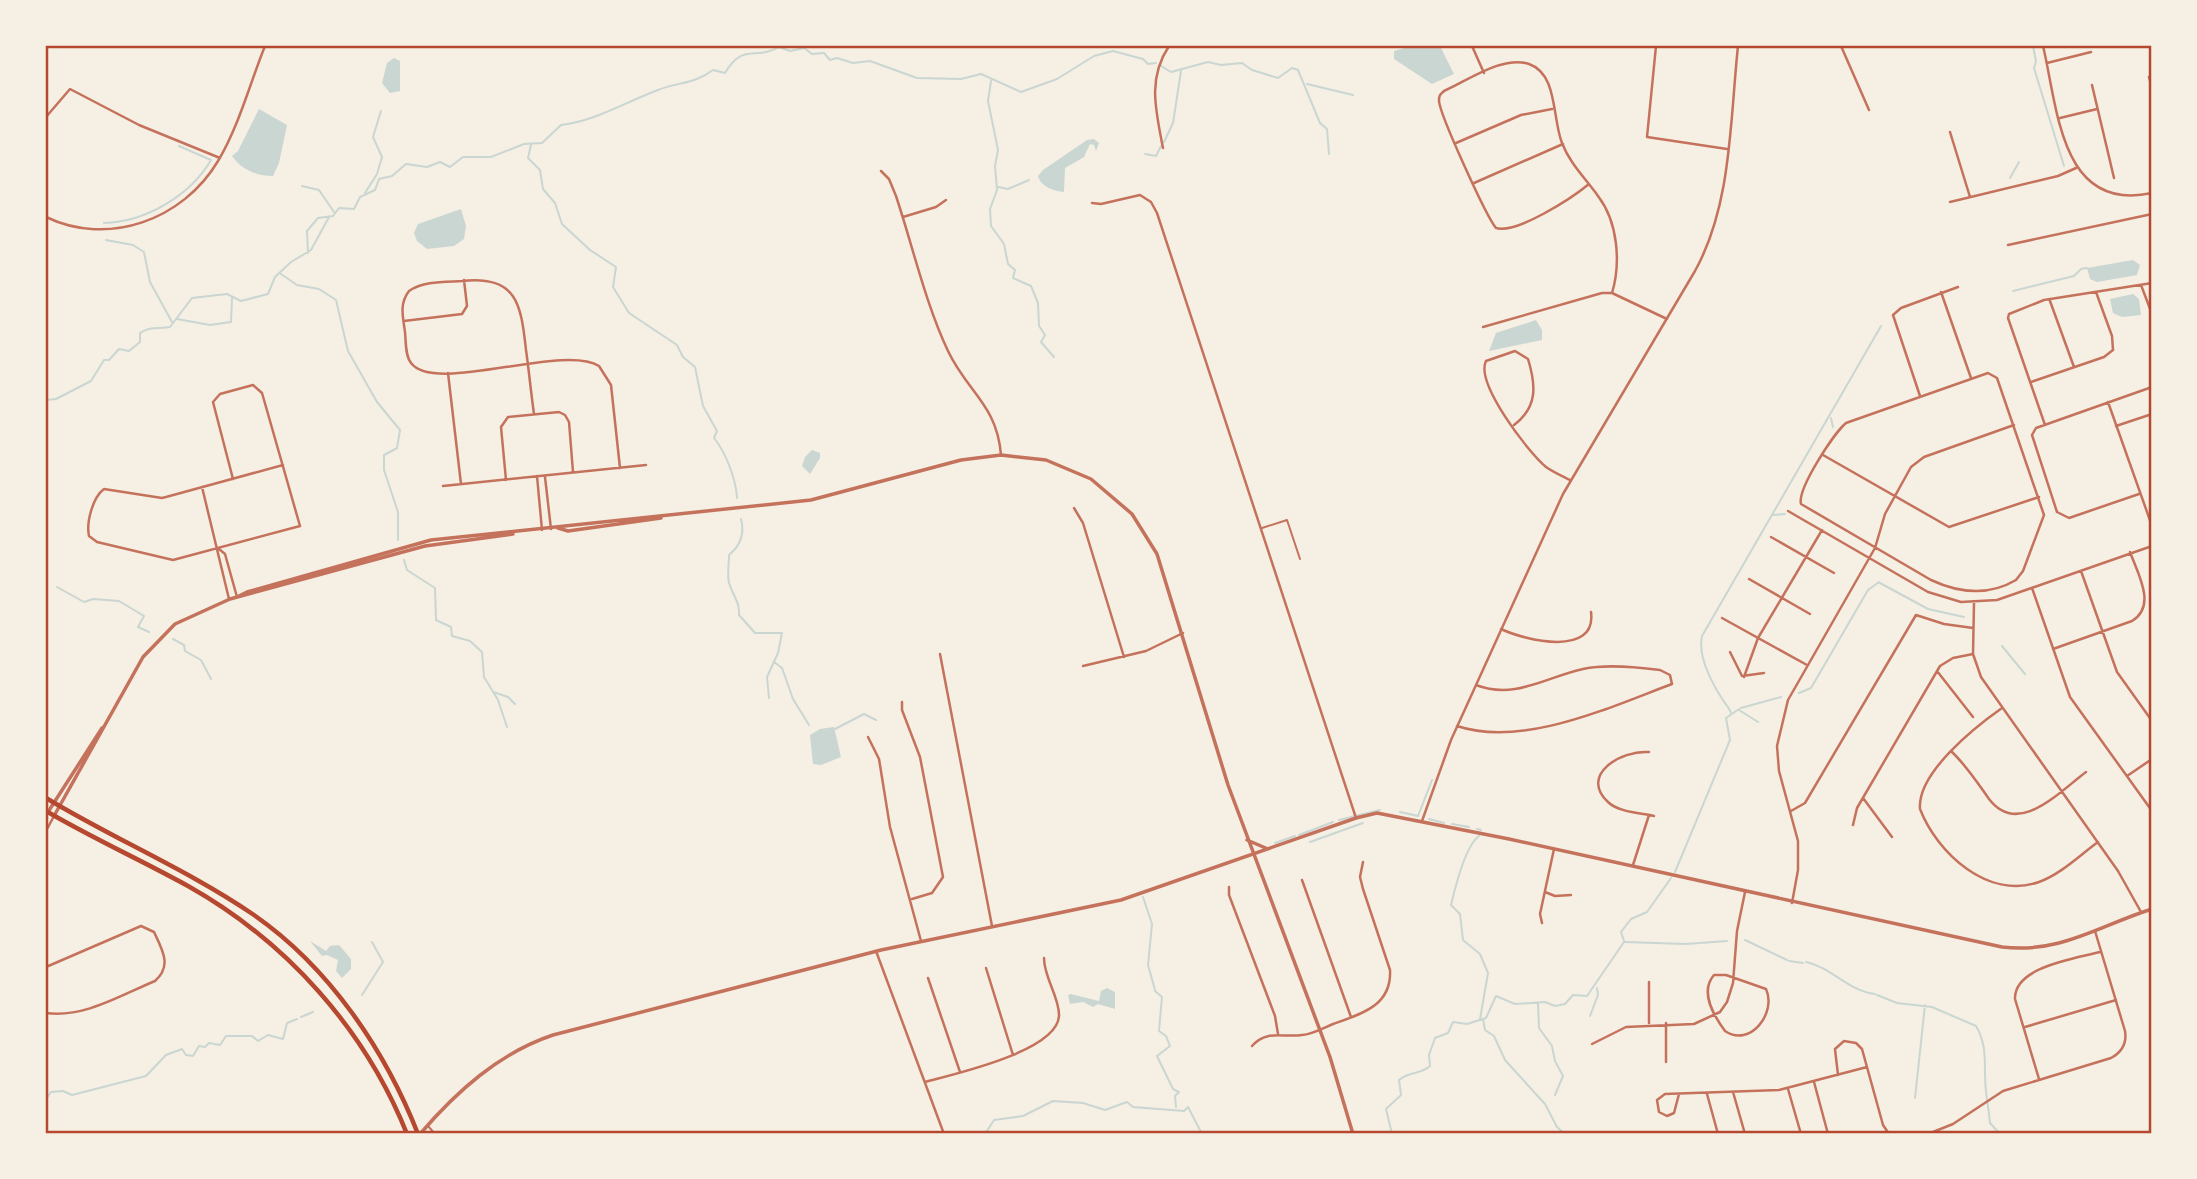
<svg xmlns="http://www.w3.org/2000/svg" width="2197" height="1179" font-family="Karla,sans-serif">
<rect width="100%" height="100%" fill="#f6efe4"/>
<path fill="#c9d6d2" d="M1412,46H1440L1454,74L1432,84L1394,59V51Z
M394,58L400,61V91L390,93L382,83L387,63Z
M259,109L287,125L279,163L273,176C256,176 241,169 232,156L238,151Z
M1094,139L1099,143L1096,151L1094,145L1090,144L1084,157L1065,168L1064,192C1056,191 1041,188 1038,176L1043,170L1087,140Z
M461,209L466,226L464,239L454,246L427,249L417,241L414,233L418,224Z
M2133,260L2140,265L2137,275L2097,282L2090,279L2087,268Z
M2133,294L2139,299L2141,315L2122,317L2113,313L2110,299Z
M1536,320L1542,330V340L1489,351L1496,333Z
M812,450L820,453V458L810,474L802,466L805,457Z
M834,727L841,757L821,765L813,764L810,735L820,729Z
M310,941L326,951L330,946L339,945L351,959V969L342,978L336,971L338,960L327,955L322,956Z
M1107,988L1115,992V1009L1098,1004L1093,1007L1083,1002L1070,1004L1068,995L1071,994L1099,1001L1101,991Z"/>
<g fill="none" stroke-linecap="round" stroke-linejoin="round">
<path stroke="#c9d6d2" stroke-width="2" d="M2033,46L2036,61L2034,68L2064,166
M1161,66L1171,72L1208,62L1221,65L1242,63L1252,70L1278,78L1292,68L1298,70L1320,123L1327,129L1329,154
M991,81L988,101L998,150L995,166L997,190L990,209L991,226L1004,244L1008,264L1015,270L1013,278L1031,286L1038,303L1039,326L1045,335L1041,342L1054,357
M1307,84L1353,95
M1164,142L1173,123L1181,71
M531,145L528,158L540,170L543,189L555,203L562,224L590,250L616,267L613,287L629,313L677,345L683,357L695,367L703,406L717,431L714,438C726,453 736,479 737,498
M1145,154L1156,156L1161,146
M2010,178L2019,162
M302,186L319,190L334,212
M998,187L1008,189L1029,180
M365,193L377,174L382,157L373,137L381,111
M104,223C145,222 190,196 211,160L179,146
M106,240L133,245L144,252L150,282L172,322
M308,253L307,231L318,218L333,216L339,208L354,209L360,197L375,190L379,179L392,176L406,164L427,167L440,162L450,167L463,157H491L524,144L542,143L561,125C595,121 626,102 658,90C678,82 695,84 713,70L725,73C743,42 755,61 779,47L790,51L804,48L812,54L824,53L830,60L837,58L853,63L870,61L917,78L961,79L981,74L1021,92L1057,79L1094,56L1113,51L1143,59L1148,64L1156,63
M281,274L297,285L319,289L336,300L348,351L377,402L400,430L397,448L384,455V470L398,512V540
M2013,291L2074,276L2081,269L2087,268
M177,319L210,325L231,322L232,298
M46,400L56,399L91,381L104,360H109L119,349L129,351L140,342V333C150,326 160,329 170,327L192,298L227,294L241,301L268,294L275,277L291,262L311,250L329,217
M1831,418L1833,427
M1773,515L1785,514
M741,519C745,534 740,546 729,555C729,563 727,576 729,583C733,596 740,602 739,615L755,633H782L778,653L767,677L769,698
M404,560L407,570L435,588L436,620L451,627L452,636L470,641L482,652L484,677L498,700L507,727
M1880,583L1928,609L1964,617
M57,587L84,602L93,599L119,601L144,616L138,627L149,632
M173,639L184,645L185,651L201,660L211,679
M2002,646L2025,674
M774,662L782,668L793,699L809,725
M493,692L508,697L515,704
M1799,693L1811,688L1868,590L1879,582
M1727,706C1715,689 1697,658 1702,636L1881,326
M1728,707L1731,713
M1741,708L1781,697
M1739,710L1758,722
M835,729L864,714L876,720
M1400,812L1418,816L1432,780
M1429,819L1444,823
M1339,820L1380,810
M1452,824L1469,827
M1477,829L1481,830
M1299,835L1333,822
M1479,836C1466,845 1455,888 1451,905L1460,914L1463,940L1480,954L1488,973L1480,1019
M1310,842L1363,823
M1275,843L1295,836
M1675,872L1730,740L1726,718L1739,709
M1143,897L1152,924L1148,965L1155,990
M1745,940L1787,960
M1624,941L1621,932L1631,919L1647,912L1671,878
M1625,942L1686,944L1727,941
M1789,961L1803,963
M1806,962C1831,967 1848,991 1875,994
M1155,991L1162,997L1159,1031L1166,1036L1170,1046L1157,1056L1173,1089L1179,1092L1175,1096L1176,1107
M362,995L383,962L372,942
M1877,995L1897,1003L1932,1007L1976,1026C1989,1048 1983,1068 1986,1091C1987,1101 1989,1112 1990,1123L2000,1134
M1538,1003L1539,1028L1552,1046L1555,1061L1563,1076L1555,1095
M1590,1016L1598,995L1597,988
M301,1017L313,1012
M1483,1019L1485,1030L1494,1036L1505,1060L1545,1104L1557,1127L1565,1134
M1915,1098L1925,1005
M46,1099L51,1092L63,1091L72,1095L146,1076L166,1055L182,1049L186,1055L193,1056L199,1046L205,1047L209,1043L220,1045L226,1036H252L258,1041L268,1035L283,1039L287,1023L297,1019
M985,1134L994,1120L1023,1116L1053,1101L1083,1103L1105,1110L1127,1102L1133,1107L1184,1111L1188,1107L1202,1134
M1392,1134L1386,1109L1401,1095L1399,1080C1409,1071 1420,1075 1430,1066L1429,1055L1435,1038L1448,1033L1453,1022L1467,1024L1486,1018L1496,996L1515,1004L1545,1002L1555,1006L1565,1004L1573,995L1587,996L1624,942"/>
<path stroke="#c5725c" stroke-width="2" d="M1262,528L1287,520L1300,559
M428,1126L435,1134"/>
<path stroke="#c5725c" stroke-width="2.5" d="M1472,46L1484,73
M1656,46L1647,137L1727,149
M1841,46L1869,110
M2043,46C2058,108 2060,213 2152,193
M2047,63L2091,52
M2149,77L2152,88
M2092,85L2114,178
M46,117L70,89L139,125L220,158
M2060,118L2097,109
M1950,132L1970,197
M1456,143L1521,115L1552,109
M1163,148C1156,111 1147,79 1169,46
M881,171L889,179L896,196C913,247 925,302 948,351C968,393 997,405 1001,455
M1474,183L1563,144
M1589,184C1572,198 1517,234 1496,228C1486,216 1440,115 1439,101C1439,95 1440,95 1444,91C1467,81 1503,55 1529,64C1558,74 1552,118 1562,143C1570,164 1586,179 1598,196C1618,222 1621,263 1612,293
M1950,202L2058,176L2076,168
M1092,203L1101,204L1140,195L1151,202L1157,213L1356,818
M46,217C108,247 183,220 218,161C239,126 250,83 265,46
M903,217L936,207L946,200
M2008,245L2152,214
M2141,285L2152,314
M1941,292L1971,378
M2050,301L2074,367
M404,321L462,314L467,306L464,280
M1483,327L1602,293H1612L1667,319
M448,373L461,484
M1988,373L1997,378L2044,515L2023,571L2016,580C1989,596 1959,593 1931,580L1801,504C1797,489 1834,433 1846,423Z
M2031,382L2104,357L2113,350L2112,336L2096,292
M1920,396L1893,315L1901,308L1958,287
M2108,402L2152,526
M534,414C531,393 529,371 526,350C521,304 517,275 462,281C445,282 423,281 409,291C399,304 403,317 405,332C406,342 405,355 411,363C435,395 563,343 599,366L611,385L620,468
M1514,425C1538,407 1536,385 1528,359L1515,351L1486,361C1475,383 1528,452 1546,467C1553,472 1562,476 1570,480
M2045,425L2008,318L2009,314L2044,300L2152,283
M2116,426L2152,414
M1823,455L1949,527L2039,497
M537,476L542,530
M545,477L551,529
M233,479L213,402L220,394L253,385L262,393L300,526L173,560L97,542L89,536C86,522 93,497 104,489L162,498L166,497L283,465
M506,480L501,427L508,417L559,412L565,415L569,422L573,472
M443,486L646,465
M202,487L229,599
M2139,494L2069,518L2057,512L2032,435L2036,428L2152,387
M1074,508L1083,523L1124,657
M1788,511L1928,592L1961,602L1997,600L2152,546
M1771,537L1834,573
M219,549L225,554L237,597
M2081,571L2117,672L2152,721
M1749,579L1810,614
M2032,588L2070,697L2152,811
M1974,603L1973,654L1981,677L2118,871L2141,912
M1722,618L1807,665
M1501,629C1524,640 1597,658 1591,612
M2053,649L2132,621C2157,606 2138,574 2130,552
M1730,652L1742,676L1764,673
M940,654L992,926
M1083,666L1146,651L1183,633
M1937,671L1973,717
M1744,677L1758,638L1822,530
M902,702V710L920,757L943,877L932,893L912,899
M2002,708C1975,727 1917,773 1920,809C1937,853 1988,900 2039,882C2061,874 2080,855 2098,842
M1457,726C1523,748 1610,707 1672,684L1670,675L1660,670C1636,667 1607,664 1583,669C1546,677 1515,700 1476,685
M868,737L879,759L890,827L921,941
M1951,751C1966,765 1977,782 1989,799C2018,837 2058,793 2086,772
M1649,752C1621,750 1579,775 1608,802C1618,812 1640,813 1654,816
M2127,776L2152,759
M1863,798L1892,837
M1791,811L1805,803L1916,615L1944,624L1973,628
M1422,821L1451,740L1563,494L1695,271C1732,204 1730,120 1738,46
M1853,825L1857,808L1940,666L1953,658L1973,654
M46,831L54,816
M1633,865L1649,815
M1302,880L1351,1017
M1229,887V895L1275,1016L1278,1034
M1545,892L1555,896L1571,895
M1792,903L1798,870V841L1779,771L1777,746L1788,700L1875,548L1885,514L1911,467L1924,457L2014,425
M1542,923L1540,914L1554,849
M876,951L944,1134
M46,967L141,926L154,932C163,951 172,966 155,981C119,996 84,1018 46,1013
M986,968L1013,1055
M1714,975H1726L1766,989C1777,1013 1750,1048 1725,1031C1714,1016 1699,992 1714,975Z
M928,978L960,1072
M1649,982V1023
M1666,1023V1062
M2025,1027L2116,1000
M1592,1044L1626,1027L1694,1024L1720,1012L1727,1002L1733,983L1737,931L1745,892
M1252,1046C1267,1029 1283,1038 1302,1035C1313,1034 1323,1028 1333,1024C1361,1014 1392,1006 1390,970L1363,889L1360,877L1363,862
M1838,1075L1835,1049L1844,1041L1856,1043L1862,1049L1883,1125L1889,1134
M2039,1079L2015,999C2014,967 2074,959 2100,952
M925,1082C954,1074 1059,1051 1059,1015C1059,996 1044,978 1044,958
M1814,1082L1828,1134
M1788,1089L1801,1134
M1733,1092L1745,1134
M1679,1094L1674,1113L1667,1116L1659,1112L1657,1100L1665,1094L1779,1090L1867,1067
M1707,1094L1718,1134
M1928,1134L1953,1124L2003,1091L2111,1058C2122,1052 2127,1043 2125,1031L2095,931"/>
<path stroke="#c5725c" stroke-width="3.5" d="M558,528L568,531L661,518
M237,597L247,592L431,540L811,500L961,460L1001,455L1046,460L1091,479L1132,514L1157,554L1228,785L1330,1057L1353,1134
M48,812L102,728
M54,816L143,657L175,624L230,599L425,546L513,534
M1247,840L1268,849
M420,1134C456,1092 499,1053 553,1035L881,950L1121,900L1356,818L1377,813L1509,839L2002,947C2060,954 2098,926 2152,909"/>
<path stroke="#b5482f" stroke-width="4.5" d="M46,798C114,839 188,870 254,915C329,967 385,1050 418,1134
M46,811C92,838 141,860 188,886C286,941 365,1029 407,1134"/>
</g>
<rect width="2197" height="1179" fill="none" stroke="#f6efe4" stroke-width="94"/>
<rect x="47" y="47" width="2103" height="1085" fill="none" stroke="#b5482f" stroke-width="2.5"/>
</svg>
